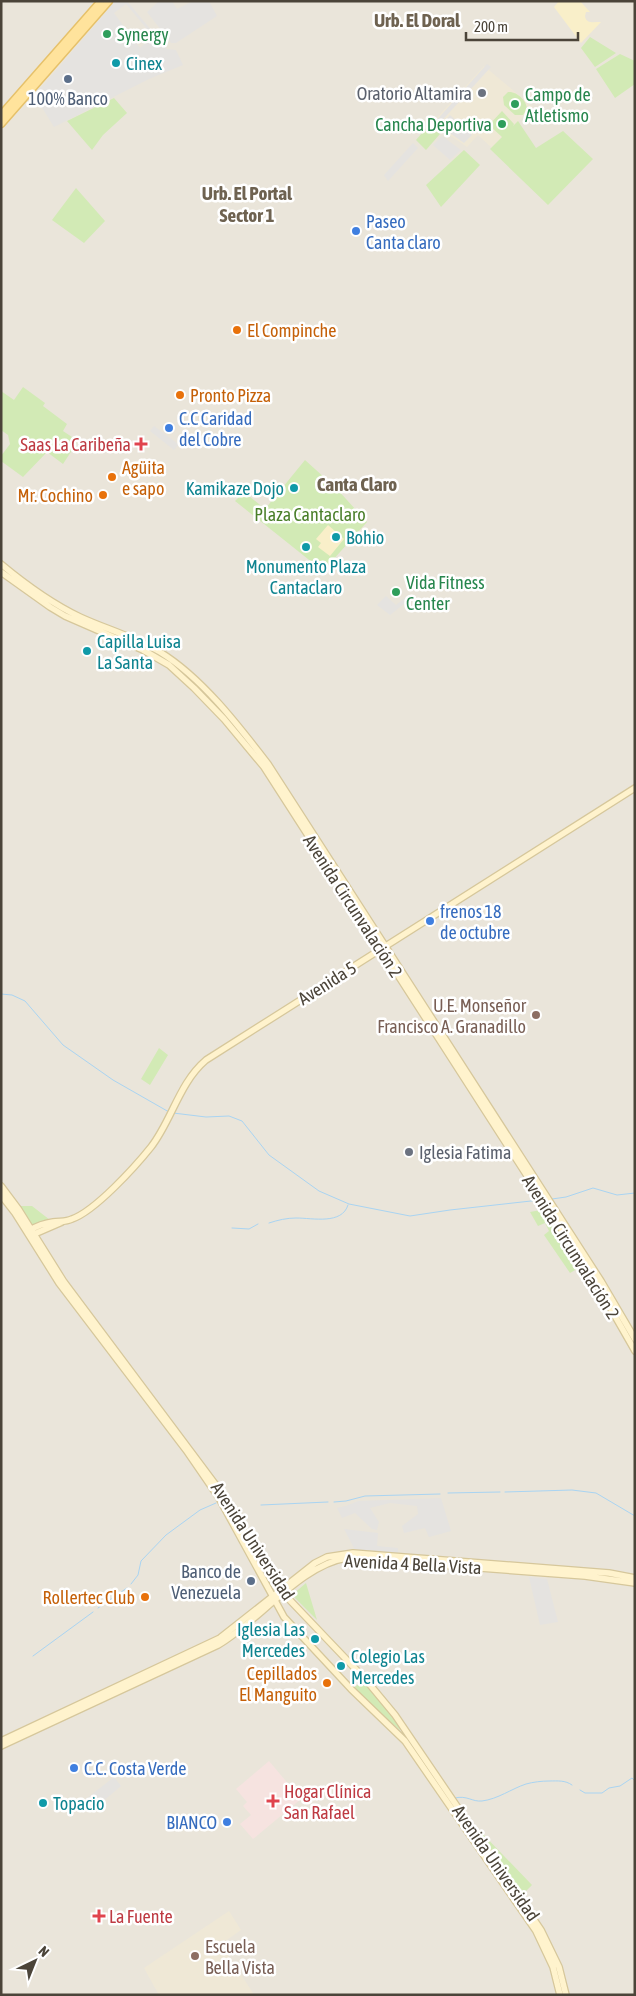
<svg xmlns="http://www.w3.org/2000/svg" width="636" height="1996" font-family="'Asap Condensed',sans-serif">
<rect width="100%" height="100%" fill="#f6f3ec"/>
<path fill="#eae5da" d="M1,1H635V1995H1Z"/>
<path fill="#efe8d6" d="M484,66L533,107L492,148L478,135L467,147L432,123Z
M229,1911L241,1930L221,1944L253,1993L252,1995H159L144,1968Z"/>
<path fill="#f6e3e0" d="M269,1761L301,1799L253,1839L240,1824L251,1815L243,1806L247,1802L236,1789Z"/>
<path fill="#d2eab5" d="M590,37L616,53L595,67L581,48Z
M620,54L635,61V84L615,98L596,69Z
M508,92C517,91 527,101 527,109L523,115H515L504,105L503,97Z
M114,98L127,113L103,135L92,150L67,121Z
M502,111L514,124L513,126L518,121L536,148L563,131L593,159L548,205L490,149L502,137L489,125Z
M428,126L440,134L426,150L416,140Z
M464,150L480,165L441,207L426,185Z
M76,188L105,221L84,243L52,220Z
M23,387L45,403L43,406L67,424L63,431L78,441L63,464L47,452L23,477L1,461V456L10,444L8,435L1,430V391L14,400Z
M305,460L336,488L367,522L323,571L235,501L244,492L265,509Z
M159,1048L168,1055L150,1085L141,1079Z
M19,1206H32L50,1220L32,1225Z
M546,1209L582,1266L570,1273L544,1235L549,1231L545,1223L538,1226L530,1212Z
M306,1583L317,1620L292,1595Z
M366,1680L401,1727L400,1730L351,1689Z
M480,1831L532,1885L521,1896L477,1833Z"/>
<path fill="#f9efc9" d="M559,1H580L590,12H586L585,16C586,24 593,22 601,22L581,43L554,7Z
M328,525L344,539L330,556L318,547L321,543L316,539Z"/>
<path fill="#e5e3e0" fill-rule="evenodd" d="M113,1H127L167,49L176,50L183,65L149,79L54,127L33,93L42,87L107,11L106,9ZM126,4L152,35L147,42L140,48L114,13Z
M159,1H172L177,9L193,1H209L217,16L176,43H171L147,12Z
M487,64L491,67L438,125L434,123Z
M450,115L472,135L464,143L440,126Z
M442,136L461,150L450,160L433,145Z
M413,143L418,148L388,181L384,175Z
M154,426L178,444L188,432L194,438L186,448L178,445L174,450L150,431Z
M386,596L396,605L406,597L409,600L390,615L377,605Z
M441,1498L451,1531L429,1537L425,1528L404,1533L402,1526L418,1514L417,1506L390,1503L370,1508L379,1522L377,1530L372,1529L355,1513L342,1518L337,1508L346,1506L358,1501Z
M344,1529L378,1533L377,1546L398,1548V1553L355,1550Z
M529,1577L547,1579L558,1622L540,1625Z
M114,1777L121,1786L94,1809L86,1799Z"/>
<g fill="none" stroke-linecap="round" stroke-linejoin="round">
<path stroke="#a9d4f2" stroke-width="1" d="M1,994L12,995L25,1001L63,1045L113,1080L169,1112
M173,1113L206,1117L229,1116L242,1121L269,1155L319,1191L349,1204L410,1216L450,1210L540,1200
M552,1199L566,1197L593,1188L617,1195L635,1193
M269,1223C278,1220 287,1218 296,1218C313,1218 342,1225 348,1205
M232,1228L249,1229L258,1224
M505,1492L572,1490L596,1493L635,1516
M448,1493L500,1492
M334,1502L346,1501L365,1496L440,1494
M261,1505L328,1502
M131,1584L138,1575L141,1561L166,1535L200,1510L216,1503
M98,1608L127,1588
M33,1656L93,1612
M580,1790L585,1793H602L609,1788L620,1786L632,1778L635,1781
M455,1798C467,1795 472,1802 482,1801C498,1799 511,1789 526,1784C533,1782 542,1781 549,1781C558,1781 565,1780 572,1785"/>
<g stroke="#d6c79b" stroke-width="8">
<path id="secondary" d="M1,564C25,584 53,604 80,617C106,629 135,637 160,652C202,678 238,725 268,764L601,1281L635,1339
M1,572L50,607L65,616L143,650L169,665L194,688L224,719L264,767L596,1283L635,1351
M1,1186L19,1210L64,1282L221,1492L253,1548L285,1595L366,1680L395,1715L541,1930L559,1967L566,1995
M1,1195L15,1213L59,1283L186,1450L219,1498L284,1617L351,1689L405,1741L536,1931L553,1967L560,1995
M28,1231C35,1227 45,1223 53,1222C60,1221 66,1222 72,1219C95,1211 135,1167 151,1147C172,1120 179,1083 206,1060L635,788
M32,1235L62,1222
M1,1741L220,1638L315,1563L327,1557L353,1553L609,1573L635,1578
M1,1746L218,1645C258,1622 302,1564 347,1558L585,1576L635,1583"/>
</g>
<g stroke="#e6c16a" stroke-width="9">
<path id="primary" d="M1,115L101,1
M1,124L109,1"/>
</g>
<use href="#secondary" stroke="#fff3cd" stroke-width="5.5"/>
<use href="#primary" stroke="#ffe39c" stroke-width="6"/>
</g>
<g fill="#2e9e5b" stroke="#fff" stroke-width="2">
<circle cx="107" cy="34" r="5"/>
<circle cx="515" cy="104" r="5"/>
<circle cx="502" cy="124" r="5"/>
<circle cx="396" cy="592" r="5"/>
</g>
<g fill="#0f9aa8" stroke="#fff" stroke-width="2">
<circle cx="116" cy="63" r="5"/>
<circle cx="294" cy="488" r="5"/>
<circle cx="336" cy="537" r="5"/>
<circle cx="306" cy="547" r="5"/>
<circle cx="87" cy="651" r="5"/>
<circle cx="315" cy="1639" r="5"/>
<circle cx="341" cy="1666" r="5"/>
<circle cx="43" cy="1803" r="5"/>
</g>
<g fill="#5c6f8a" stroke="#fff" stroke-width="2">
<circle cx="68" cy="79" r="5"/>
<circle cx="251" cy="1581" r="5"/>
</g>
<g fill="#6b7280" stroke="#fff" stroke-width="2">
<circle cx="482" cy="93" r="5"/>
<circle cx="409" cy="1152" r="5"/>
</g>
<g fill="#3f7fe0" stroke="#fff" stroke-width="2">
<circle cx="356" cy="231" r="5"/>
<circle cx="169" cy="428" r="5"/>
<circle cx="430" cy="921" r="5"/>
<circle cx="74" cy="1768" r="5"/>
<circle cx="227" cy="1822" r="5"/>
</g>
<g fill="#e8710a" stroke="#fff" stroke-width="2">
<circle cx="237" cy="330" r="5"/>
<circle cx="180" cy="395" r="5"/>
<circle cx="112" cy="477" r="5"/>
<circle cx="103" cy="495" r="5"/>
<circle cx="145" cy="1597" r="5"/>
<circle cx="327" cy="1683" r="5"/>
</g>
<g fill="#e0444e" stroke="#fff" stroke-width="2">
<path d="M138.5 436.5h5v5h5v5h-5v5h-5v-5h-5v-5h5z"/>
<path d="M270.5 1793.5h5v5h5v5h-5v5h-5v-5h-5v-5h5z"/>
<path d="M96.5 1908.5h5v5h5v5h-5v5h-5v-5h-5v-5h5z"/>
</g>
<g fill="#8d6e63" stroke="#fff" stroke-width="2">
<circle cx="536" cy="1015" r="5"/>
<circle cx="195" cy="1956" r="5"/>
</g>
<g text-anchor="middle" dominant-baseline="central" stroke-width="5" stroke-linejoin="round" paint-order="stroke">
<g font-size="18" fill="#27864d" stroke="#fff" text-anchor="start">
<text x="117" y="34">Synergy</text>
<text x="525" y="94">Campo de<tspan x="525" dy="21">Atletismo</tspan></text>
<text x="492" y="124" text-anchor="end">Cancha Deportiva</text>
<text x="406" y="582">Vida Fitness<tspan x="406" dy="21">Center</tspan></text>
</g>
<g font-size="18" fill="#0d838f" stroke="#fff" text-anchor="start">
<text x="126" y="63">Cinex</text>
<text x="284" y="488" text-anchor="end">Kamikaze Dojo</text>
<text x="346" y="537">Bohio</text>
<text x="306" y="566" text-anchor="middle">Monumento Plaza<tspan x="306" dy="21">Cantaclaro</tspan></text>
<text x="97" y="641">Capilla Luisa<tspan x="97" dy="21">La Santa</tspan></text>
<text x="305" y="1629" text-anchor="end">Iglesia Las<tspan x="305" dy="21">Mercedes</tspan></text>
<text x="351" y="1656">Colegio Las<tspan x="351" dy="21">Mercedes</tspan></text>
<text x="53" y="1803">Topacio</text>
</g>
<g font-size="18" fill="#5b616d" stroke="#fff" text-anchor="end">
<text x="472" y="93">Oratorio Altamira</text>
<text x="419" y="1152" text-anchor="start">Iglesia Fatima</text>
</g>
<g font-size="18" fill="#4e5e75" stroke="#fff">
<text x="68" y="98">100% Banco</text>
<text x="241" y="1571" text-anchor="end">Banco de<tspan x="241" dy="21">Venezuela</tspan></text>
</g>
<g font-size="18" fill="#366cbe" stroke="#fff" text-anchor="start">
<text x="366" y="221">Paseo<tspan x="366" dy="21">Canta claro</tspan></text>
<text x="179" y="418">C.C Caridad<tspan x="179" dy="21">del Cobre</tspan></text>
<text x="440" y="911">frenos 18<tspan x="440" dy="21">de octubre</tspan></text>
<text x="84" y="1768">C.C. Costa Verde</text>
<text x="217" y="1822" text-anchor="end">BIANCO</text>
</g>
<g font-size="18" fill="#c56008" stroke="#fff" text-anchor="start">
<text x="247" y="330">El Compinche</text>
<text x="190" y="395">Pronto Pizza</text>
<text x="122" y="467">Agüita<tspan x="122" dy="21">e sapo</tspan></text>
<text x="93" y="495" text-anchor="end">Mr. Cochino</text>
<text x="135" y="1597" text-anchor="end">Rollertec Club</text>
<text x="317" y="1673" text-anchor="end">Cepillados<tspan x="317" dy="21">El Manguito</tspan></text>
</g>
<g font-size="18" fill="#be3a42" stroke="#fff" text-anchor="start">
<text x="131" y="444" text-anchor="end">Saas La Caribeña</text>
<text x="284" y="1791">Hogar Clínica<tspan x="284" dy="21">San Rafael</tspan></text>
<text x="109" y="1916">La Fuente</text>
</g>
<g font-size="18" fill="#4a7f2a" stroke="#fff">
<text x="310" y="514">Plaza Cantaclaro</text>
</g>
<g font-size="18" fill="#4b4439" stroke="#fff">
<text transform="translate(353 906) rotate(57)">Avenida Circunvalación 2</text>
<text transform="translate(327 983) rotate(-32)">Avenida 5</text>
<text transform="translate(571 1247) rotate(58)">Avenida Circunvalación 2</text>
<text transform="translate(253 1541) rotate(57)">Avenida Universidad</text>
<text transform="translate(413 1564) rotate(3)">Avenida 4 Bella Vista</text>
<text transform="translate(496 1863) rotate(55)">Avenida Universidad</text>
</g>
<g font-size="18" fill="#785e54" stroke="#fff" text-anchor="end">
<text x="526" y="1005">U.E. Monseñor<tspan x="526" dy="21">Francisco A. Granadillo</tspan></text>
<text x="205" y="1946" text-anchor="start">Escuela<tspan x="205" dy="21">Bella Vista</tspan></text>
</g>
<g font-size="19" font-weight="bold" fill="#6e6250" stroke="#fff">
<text x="417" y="20">Urb. El Doral</text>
<text x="247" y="193">Urb. El Portal<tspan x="247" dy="22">Sector 1</tspan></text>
<text x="357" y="484">Canta Claro</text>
</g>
</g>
<rect width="636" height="1996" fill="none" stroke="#4b4439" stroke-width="5"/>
<g transform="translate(35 1961) rotate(43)" stroke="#ffffff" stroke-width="4" paint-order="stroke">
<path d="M0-4L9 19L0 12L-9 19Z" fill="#4b4439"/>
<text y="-8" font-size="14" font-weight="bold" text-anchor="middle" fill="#4b4439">N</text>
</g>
<path d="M466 32v8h112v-8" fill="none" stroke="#4b4439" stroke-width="2.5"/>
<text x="474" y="32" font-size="15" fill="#4b4439" stroke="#ffffff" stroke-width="4" paint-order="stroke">200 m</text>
</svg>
